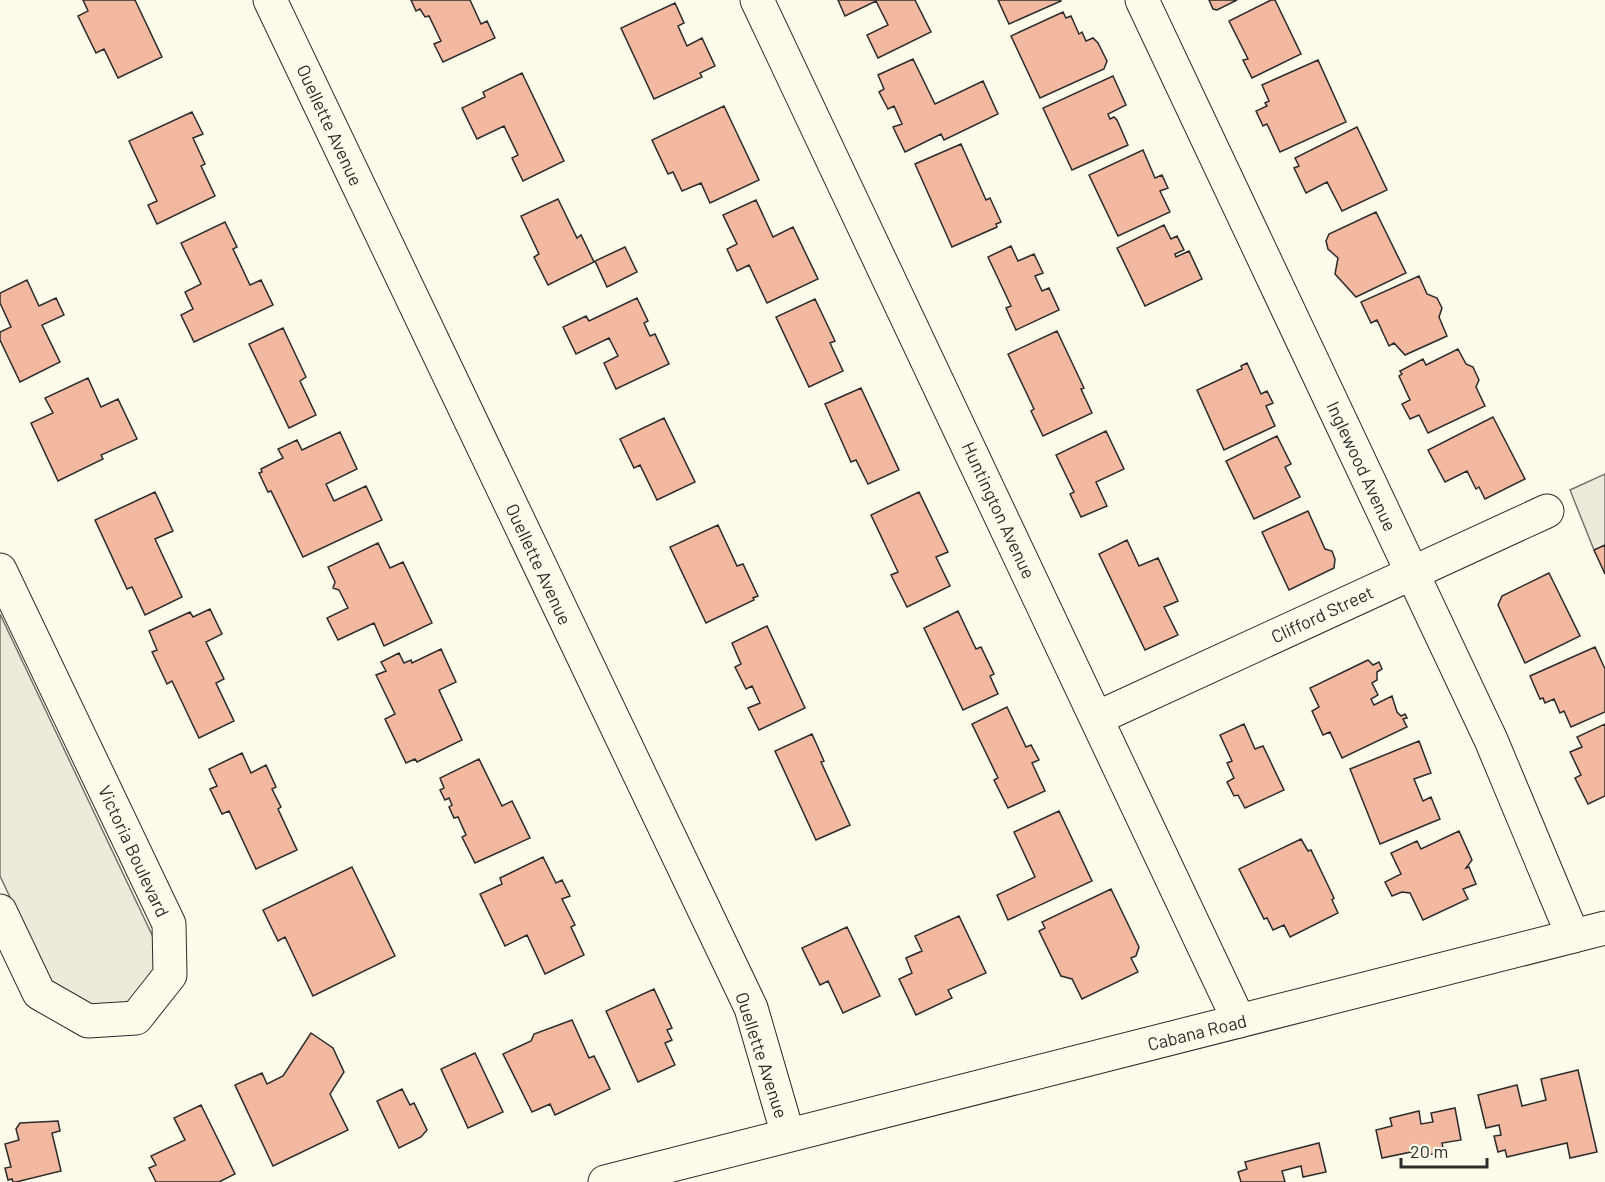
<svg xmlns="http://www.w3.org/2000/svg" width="1605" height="1182" font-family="Barlow,sans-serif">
<rect width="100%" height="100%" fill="#fdfbea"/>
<path fill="#ecebdb" stroke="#74746e" stroke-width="1.5" d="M0,614L153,937L155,961L152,979L140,996L117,1009L97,1010L50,982L0,876Z"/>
<path fill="#eceadb" stroke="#74746e" stroke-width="1.5" d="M1605,474V545L1594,550L1570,490Z"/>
<path fill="#f2b8a0" stroke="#2b2b2b" stroke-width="1.5" d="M83,0H135L162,57L118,78L104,49L96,53L78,16L88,11Z
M411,0H470L481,24L487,21L495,38L443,62L434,44L441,41L429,16L425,17L420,9L416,11Z
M838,0H915L931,32L878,58L867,35L888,25L876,1L845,16Z
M998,0H1060L1061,1L1009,24Z
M1209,0H1237L1217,10L1213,9Z
M1271,0H1275L1301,54L1252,78L1243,60L1248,59L1229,21Z
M675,3L684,23L678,26L687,46L702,38L715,66L700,73L702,77L654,99L621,28Z
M1063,12L1066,18L1071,16L1079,34L1082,32L1086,41L1093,38L1098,43L1107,61L1104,69L1040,98L1011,36Z
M913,59L935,104L983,81L998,114L944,140L941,134L905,152L893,127L902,124L894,106L888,109L879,92L884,89L878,75Z
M1318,60L1346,122L1280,152L1267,124L1263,126L1256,111L1267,106L1265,103L1269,101L1262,85Z
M522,73L564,161L523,181L512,158L518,155L504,126L477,139L462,108L485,97L483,92Z
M1113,76L1126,105L1108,114L1110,119L1114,117L1117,120L1128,145L1072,170L1043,108Z
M724,106L759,180L710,203L701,183L682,191L673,172L668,174L652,140Z
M192,112L203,134L193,138L205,164L201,166L215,196L157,224L148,205L157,201L129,141Z
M1357,127L1387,190L1342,211L1327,182L1306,193L1294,168L1299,166L1295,158Z
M961,144L986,200L990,198L1001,222L996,224L997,227L952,247L915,164Z
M1143,150L1155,178L1162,175L1168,188L1160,191L1170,212L1118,236L1089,175Z
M558,199L577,238L581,235L594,262L548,285L534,257L539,254L521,216Z
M756,200L773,237L793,227L818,279L767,303L749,265L737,271L727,249L737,244L723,215Z
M1376,212L1406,273L1356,297L1335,274L1338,258L1328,249L1326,241L1329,234Z
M225,222L237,247L233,249L250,285L261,280L273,305L194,342L181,315L193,309L185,292L201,284L181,243Z
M1164,225L1171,239L1177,236L1184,250L1175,254L1176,257L1189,251L1202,279L1145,306L1117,248Z
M1011,246L1018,261L1034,254L1043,273L1035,276L1042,291L1049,288L1059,310L1016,330L1006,308L1011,306L988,257Z
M625,247L637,272L607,287L595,261Z
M1419,276L1427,294L1437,298L1442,308L1439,317L1447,336L1405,355L1394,343L1389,346L1377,320L1371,323L1361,302Z
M27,280L39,306L56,298L64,315L42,325L60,362L20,382L0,340V332L11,327L0,303V293Z
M637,298L648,321L644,323L650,336L655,334L669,364L616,389L604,363L618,356L609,338L576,354L563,327L586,316L589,321Z
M815,299L835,341L830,343L843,371L809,387L776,317Z
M283,328L306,377L300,381L316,415L289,428L249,344Z
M1057,331L1084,388L1081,389L1092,413L1043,436L1031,411L1034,409L1008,354Z
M1458,349L1466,364L1473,367L1479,380L1476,387L1485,406L1428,433L1419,415L1410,419L1402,404L1410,400L1399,376L1402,374L1400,371L1423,359L1426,365Z
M1247,363L1261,394L1267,391L1273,403L1266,406L1275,426L1224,450L1197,390L1242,369L1241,366Z
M88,378L101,407L118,399L137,439L101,455L103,459L58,481L31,423L53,413L45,398Z
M861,388L899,470L868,484L856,460L851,462L825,404Z
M1493,417L1525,479L1485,499L1479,487L1476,489L1467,471L1445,482L1428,450Z
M664,418L695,482L657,500L640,465L634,468L620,439Z
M1106,431L1124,469L1096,482L1107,506L1081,517L1070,494L1074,492L1056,455Z
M340,432L357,469L326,484L334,501L366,486L382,520L303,557L271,491L268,492L259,473L262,472L261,469L283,458L278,449L297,440L302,450Z
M1277,436L1291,464L1285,467L1300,497L1254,519L1226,461Z
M155,492L173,531L155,539L182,597L145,615L132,587L127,589L95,520Z
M919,492L948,552L936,557L950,586L907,607L891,575L898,572L871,515Z
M1308,511L1325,549L1332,551L1335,559L1334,568L1289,590L1262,532Z
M718,525L737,566L743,564L758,596L753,598L754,600L706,623L670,547Z
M1127,540L1139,566L1158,558L1178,601L1164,607L1178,635L1145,650L1099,554Z
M378,543L390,568L403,562L432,623L384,646L374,623L338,640L327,618L348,608L339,590L333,588L335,582L328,567Z
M1605,545V574L1594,550Z
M1549,573L1580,636L1525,663L1498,605L1502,596Z
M210,609L222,634L206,642L224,679L216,683L234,721L199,738L172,681L167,684L152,652L157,650L149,631L190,612L193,617Z
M958,611L976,649L981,647L994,674L990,676L998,694L963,710L924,628Z
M767,626L805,708L759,730L748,708L760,703L752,686L746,689L735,667L741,664L732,643Z
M1595,647L1605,669V712L1571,727L1564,711L1560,713L1554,699L1545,703L1543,698L1540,699L1530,676Z
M441,649L456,682L439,690L462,740L417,762L415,759L406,763L385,719L395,714L376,675L386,671L381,662L399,653L404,663L411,660L412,663Z
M1368,660L1373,665L1379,662L1382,669L1377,672V680L1372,683L1378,695L1371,699L1374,705L1392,696L1397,712L1401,716L1405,714L1407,718L1403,719L1407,727L1342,758L1330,732L1323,735L1312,711L1319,707L1310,688Z
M1007,707L1026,747L1031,745L1039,760L1032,763L1045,791L1008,808L994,780L998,778L972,724Z
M1244,724L1255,749L1263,746L1284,790L1245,808L1238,795L1234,796L1227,782L1234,778L1227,763L1232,761L1220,735Z
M1605,724V796L1588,804L1575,778L1581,775L1570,752L1582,747L1577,737Z
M812,734L824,761L821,762L850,825L816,840L775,751Z
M1419,741L1431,773L1414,779L1423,801L1431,797L1440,819L1380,844L1350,769Z
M242,753L251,773L266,765L276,787L272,789L281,807L278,809L297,850L256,869L229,811L222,814L210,789L217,786L209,769Z
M479,759L502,806L512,801L530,838L475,863L462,837L466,835L458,817L454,818L449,807L452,805L449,798L445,800L440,790L444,788L440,778Z
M1059,811L1092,881L1008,920L997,895L1035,877L1014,832Z
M1459,831L1472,860L1466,868L1469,867L1476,884L1463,889L1468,899L1423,920L1410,893L1402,892L1392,896L1385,882L1401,874L1391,853L1417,841L1421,849Z
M1301,839L1308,851L1311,850L1334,898L1332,900L1338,913L1290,937L1284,925L1273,930L1267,918L1264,919L1239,869Z
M543,857L556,883L562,880L570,896L562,899L575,925L571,927L584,955L545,974L527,935L505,946L480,894L502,884L500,878Z
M352,867L395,956L313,996L285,937L278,941L263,910Z
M1111,889L1139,947L1136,956L1131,958L1138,972L1082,999L1072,979L1061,976L1039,931L1045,928L1042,922Z
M959,916L986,973L948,990L952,998L916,1015L899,979L912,973L906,958L922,951L915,936Z
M847,927L880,996L843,1013L828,981L820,985L802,948Z
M654,989L672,1028L667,1030L672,1040L665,1043L675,1065L638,1082L606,1011Z
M572,1020L589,1058L594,1056L610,1089L555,1115L550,1104L532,1112L503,1054L531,1041L534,1034Z
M311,1033L333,1048L344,1072L330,1094L348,1130L273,1166L235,1085L262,1073L267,1084L283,1076Z
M475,1053L503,1112L468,1128L441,1069Z
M1578,1070L1597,1152L1570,1158L1567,1143L1507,1157L1505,1150L1498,1152L1494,1136L1501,1135L1499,1125L1486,1128L1478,1095L1517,1085L1522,1106L1546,1100L1541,1079Z
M402,1089L410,1105L414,1103L427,1130L421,1137L399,1148L377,1101Z
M201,1105L235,1174L219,1182H156L149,1168L156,1165L151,1156L185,1140L174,1118Z
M1455,1108L1461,1140L1442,1143L1444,1152L1422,1156L1421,1150L1382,1158L1376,1130L1392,1126L1390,1118L1419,1111L1421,1124L1433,1122L1431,1113Z
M58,1121L60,1131L52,1133L61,1171L16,1182H13L12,1179L8,1180L5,1168L11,1167L5,1144L19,1140L16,1129L20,1123Z
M1319,1143L1326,1172L1303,1177L1301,1166L1282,1171L1285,1182H1241L1238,1172L1247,1169L1245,1162Z"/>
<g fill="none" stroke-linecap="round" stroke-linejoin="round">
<g stroke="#2b2b2b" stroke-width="35">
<path id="minor" d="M270,0L751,1008L788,1135
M757,0L1239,1021
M1142,0L1491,740L1573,936
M0,570L169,924L170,975L136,1018L88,1021L39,993L0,911
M1097,718L1547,511"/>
</g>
<g stroke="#2b2b2b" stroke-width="35">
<path id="major" d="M605,1182L1605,928"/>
</g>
<use href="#minor" stroke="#fdfbea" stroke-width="33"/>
<use href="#major" stroke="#fdfbea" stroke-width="33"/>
</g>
<g text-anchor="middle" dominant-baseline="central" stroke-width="4.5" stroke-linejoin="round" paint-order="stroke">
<g font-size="18" fill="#2b2b2b" stroke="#fdfbea">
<text transform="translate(330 125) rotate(65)">Ouellette Avenue</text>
<text transform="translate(1362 466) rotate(65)">Inglewood Avenue</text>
<text transform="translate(999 510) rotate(65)">Huntington Avenue</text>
<text transform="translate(539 564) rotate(65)">Ouellette Avenue</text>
<text transform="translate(1322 614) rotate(-25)">Clifford Street</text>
<text transform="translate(134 851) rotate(65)">Victoria Boulevard</text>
<text transform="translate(1197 1032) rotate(-14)">Cabana Road</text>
<text transform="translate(762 1055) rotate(72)">Ouellette Avenue</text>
</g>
</g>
<path d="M1401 1158v9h86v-9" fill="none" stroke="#2b2b2b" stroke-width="3"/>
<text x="1410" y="1158" font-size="18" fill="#2b2b2b" stroke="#fdfbea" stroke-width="4.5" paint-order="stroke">20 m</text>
</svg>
